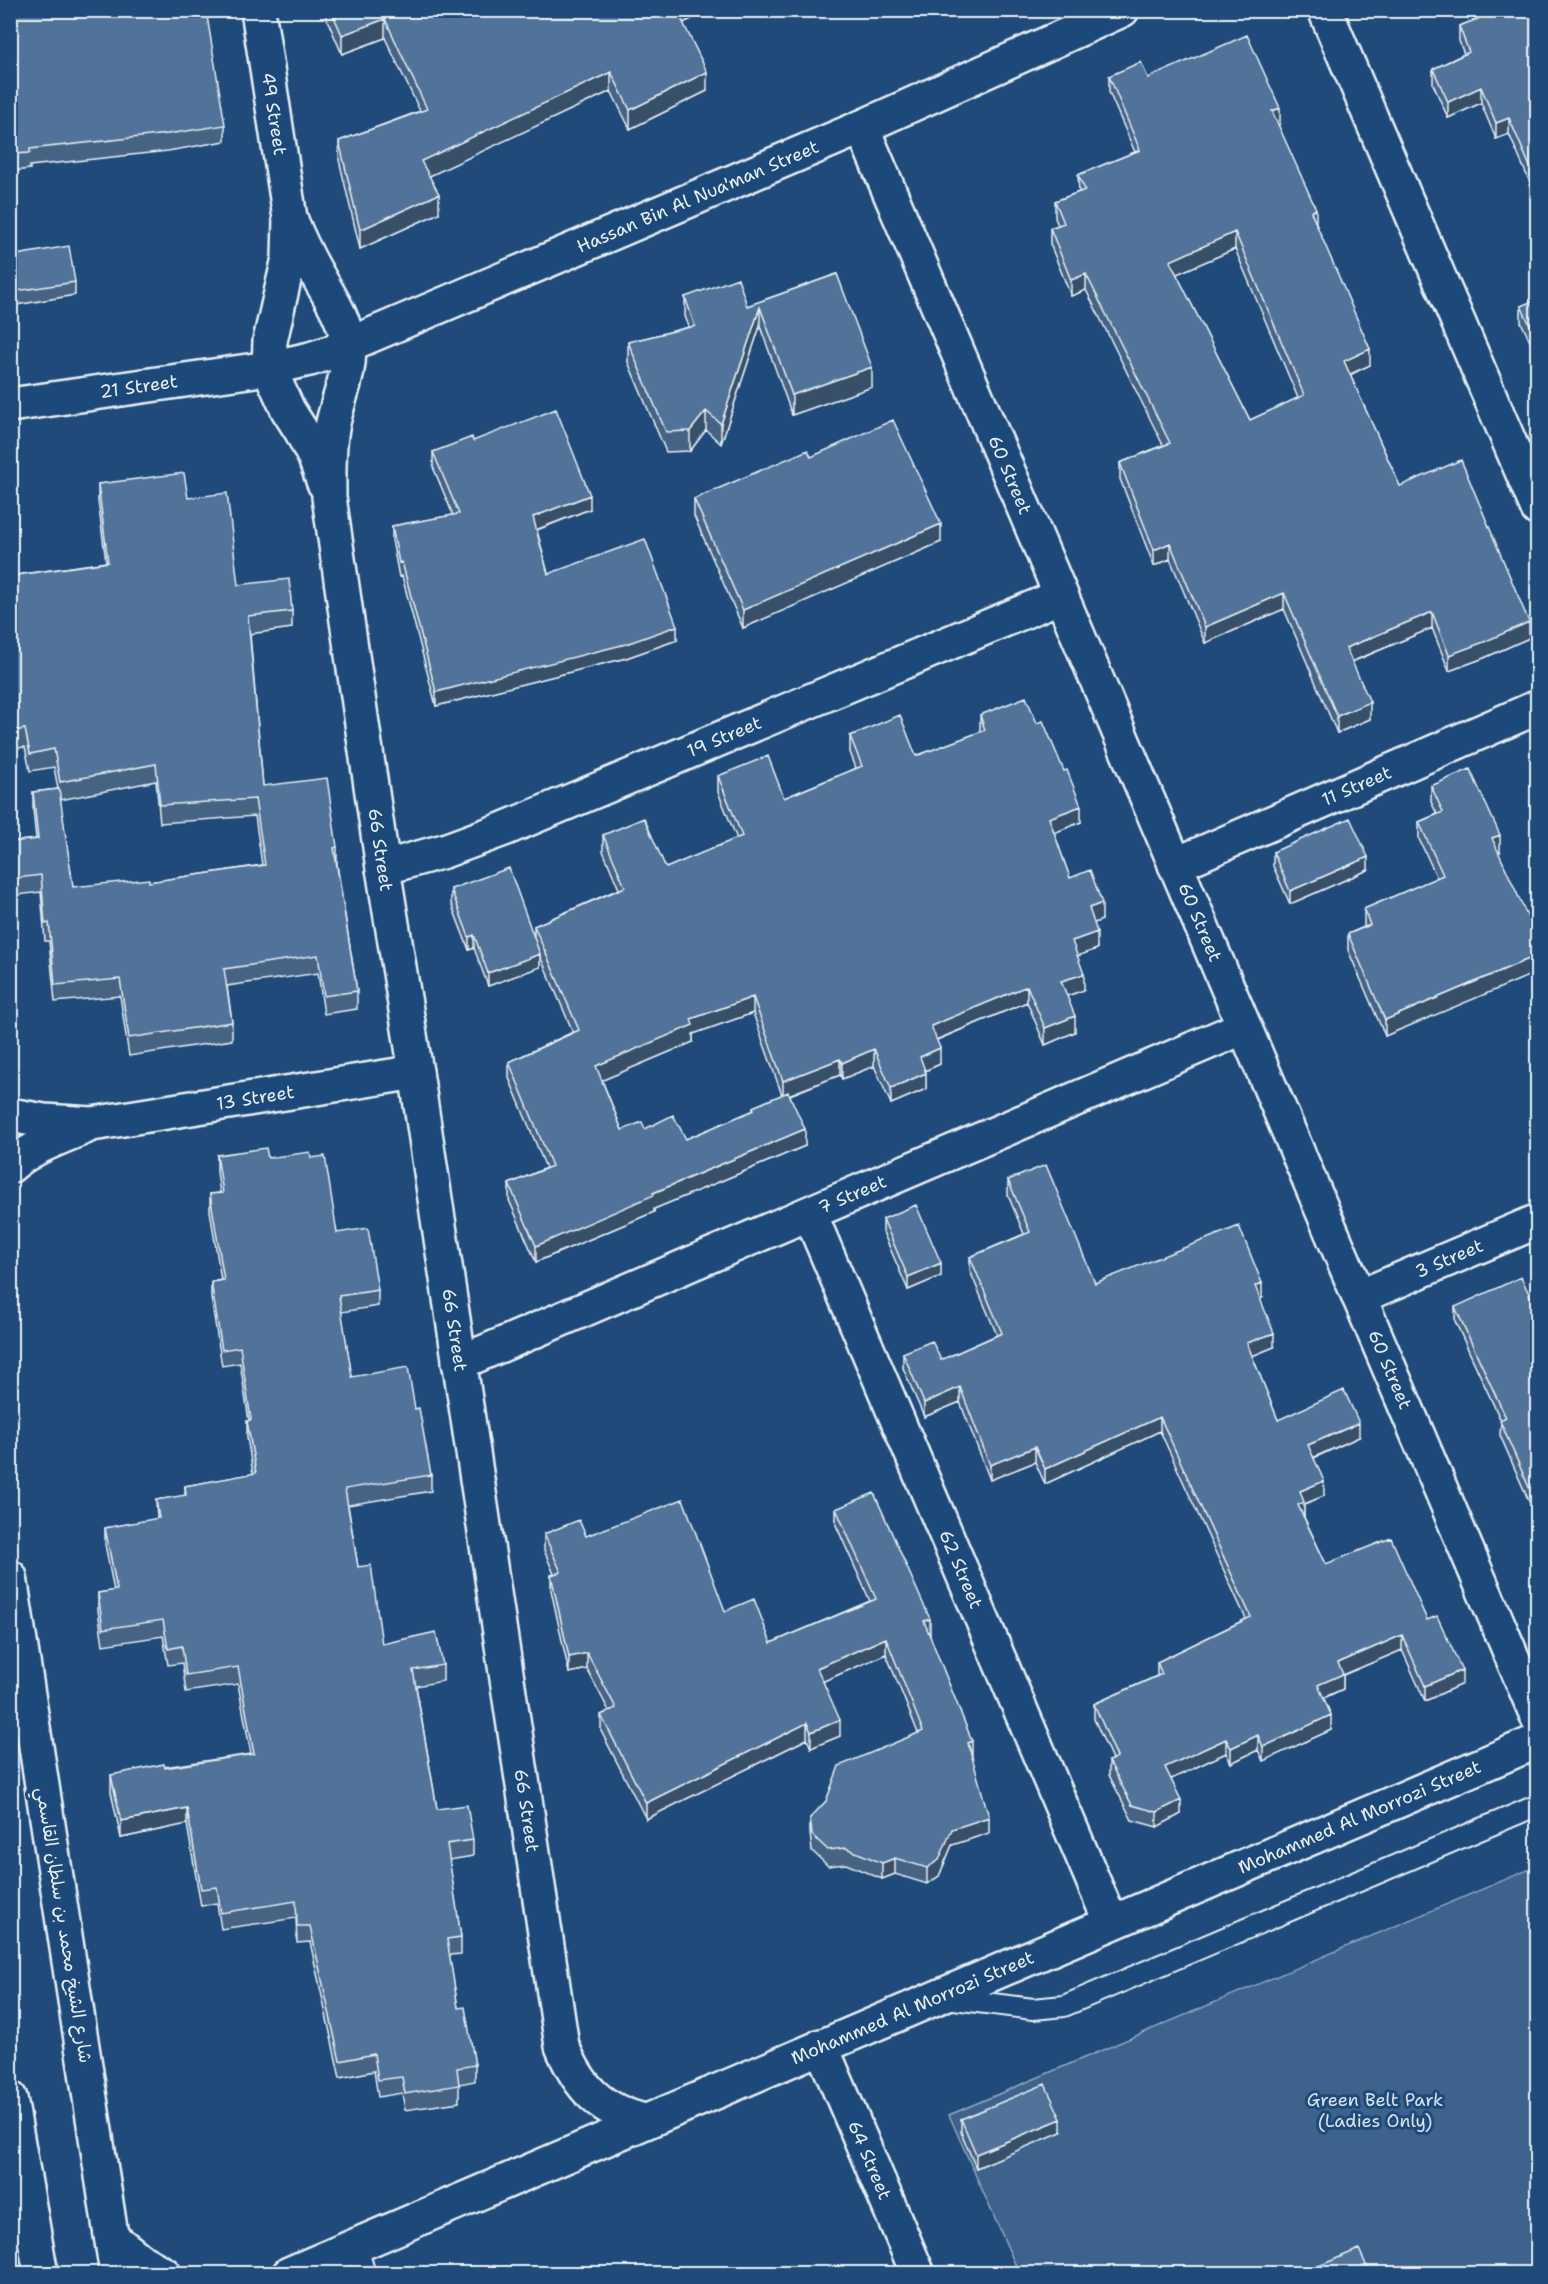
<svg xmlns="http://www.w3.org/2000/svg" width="1548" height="2284" font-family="'Shantell Sans','Playpen Sans Arabic',sans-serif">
<rect width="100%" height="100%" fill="#1f4a7a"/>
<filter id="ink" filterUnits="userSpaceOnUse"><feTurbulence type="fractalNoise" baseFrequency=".0167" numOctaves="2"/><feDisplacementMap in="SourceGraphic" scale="12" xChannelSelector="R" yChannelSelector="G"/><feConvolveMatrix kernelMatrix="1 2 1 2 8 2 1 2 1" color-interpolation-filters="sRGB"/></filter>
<g filter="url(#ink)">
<path fill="#3c628c" stroke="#92aac2" stroke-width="1.5" d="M1537,1866V2273H1019L949,2115Z"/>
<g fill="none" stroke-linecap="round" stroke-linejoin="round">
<g stroke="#e8f1f8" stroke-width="24">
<path id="lane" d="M946,1998L1033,2009L1064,2006L1538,1805
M356,2244L365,2274"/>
</g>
<g stroke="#e8f1f8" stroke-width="38">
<g id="street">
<path id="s1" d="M258,10L290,218L289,258L270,341L269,368L288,410L302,432L315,458L324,483"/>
<path d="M1325,10L1538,509"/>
<path id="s2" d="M862,127L1538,1718"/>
<path id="s3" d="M290,218C298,238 307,257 318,276C330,298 344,317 348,343C352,372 337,400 332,428C328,451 329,474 329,497L383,868L416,1072L562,2046C579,2088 600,2110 644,2121"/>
<path id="s4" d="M10,405L269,368L310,359L329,353L862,127L1122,10"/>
<path id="s5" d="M1175,865L1538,707"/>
<path id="s6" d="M383,868L444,851L504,829L1061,596"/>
<path id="s7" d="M10,1115L44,1121L92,1124L416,1072"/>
<path d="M10,1166C32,1147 59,1138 85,1127"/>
<path id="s8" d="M810,1214L1111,1923"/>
<path id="s9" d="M1359,1297L1538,1221"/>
<path id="s10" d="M459,1363L1244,1027"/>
<path id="s11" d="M821,2046L918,2274"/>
<path d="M112,2238L141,2261L164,2274"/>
<path id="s12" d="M289,2274L1538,1741"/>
</g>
</g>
<g stroke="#e8f1f8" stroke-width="38">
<path id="secondary" d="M10,1577L117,2274
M10,2098L41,2274"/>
</g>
<use href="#lane" stroke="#1f4a7a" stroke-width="20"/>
<use href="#street" stroke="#1f4a7a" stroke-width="33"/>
<use href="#secondary" stroke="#1f4a7a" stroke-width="33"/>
</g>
<path fill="#466384" stroke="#e8f1f8" stroke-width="1.5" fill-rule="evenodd" d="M10,10L225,125V141L168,151L30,166V169L15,171V184L10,185Z
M323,10H711L683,23L707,91L630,129L611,91L429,176L439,213L360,249L339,160V141L420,111L385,38L342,54Z
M1469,10H1538V201L1509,134L1496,139L1481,103L1448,118L1433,84V69L1464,54L1459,41V26L1473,21Z
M1109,76L1148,78L1280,124L1278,125L1370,365L1350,375L1400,486L1529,638L1484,658L1449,671L1432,628L1352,662L1370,719L1337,733L1284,609L1205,643L1170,559L1154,566L1120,479V463L1163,445L1086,290L1071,296L1050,244V228L1058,225L1055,218V201L1079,192L1078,175L1135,152L1109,92ZM1235,249L1298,398L1250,420L1176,274Z
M10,256L75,282V295L10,306Z
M837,274L872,387L792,415L760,326L721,444L706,430L690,451L666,452L628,362V342L689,327L685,316V297L747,306Z
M1538,299V358L1521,322V306Z
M473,441L590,509L537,530L548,574L677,640L626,658L436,706L402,576L399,577L392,540V526L453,515L433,467V452Z
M811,457L941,542L743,628L694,516V499Z
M98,484L188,498L238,585L292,611V628L250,634L263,786L337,847V864L357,991V1009L324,1014L318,973L227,986L232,1022V1040L129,1056L120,996L55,1002L49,941H45L41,892L10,896V842L36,839L33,809V792L58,789L54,767L30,771L25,747L10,749V576L106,562L98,501ZM156,781L160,823L255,816L262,865L149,882L73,887L60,800Z
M980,715L1037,723L1081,822L1054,833L1070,878L1102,920L1094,923L1097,949L1077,956L1084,990L1067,996L1075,1032L1045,1045L1027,1002L937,1040L940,1064L925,1071L926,1089L891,1104L874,1066L842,1079L840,1075L790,1095L805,1146L654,1209V1212L536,1262L509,1200V1184L546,1168L509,1078V1062L573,1032L540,956V967L488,986L474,948L469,950L451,903V889L534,938V926L619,889L603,851V835L666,868L737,839L718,792V776L784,798L856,768L850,752V736L916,756L980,732ZM753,1013L782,1095L753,1107V1111L686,1139L645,1129L622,1130L602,1080L693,1042V1034Z
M1431,786L1500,852H1498L1385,1036L1348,950V934L1364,927V909L1437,878L1419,839V822L1437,814L1431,802Z
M1273,852L1368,870L1290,904L1273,866Z
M217,1155L268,1158H311L337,1233L378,1290V1306L341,1312L352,1377L415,1409L431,1475V1491L348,1505L358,1567L382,1644L443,1665V1681L416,1686L437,1809L473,1840V1856L449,1860L461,1937V1954L449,1955L458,2008L475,2065V2081L459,2084V2102L405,2110L402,2093L378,2097L374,2071L340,2078L310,1942L297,1943L296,1918L221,1929L217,1903L201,1906L187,1824L121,1838L111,1792V1775L251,1754L238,1684L186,1692L182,1663L168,1665L163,1636L103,1645L98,1610V1593L114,1591L105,1544V1528L157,1519L156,1500L185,1496V1486L253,1474L247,1437V1421H249L240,1363L222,1366L211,1298V1282L221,1280L210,1211V1194L220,1193L217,1172Z
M1008,1180L1095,1283L1262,1298L1260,1299L1274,1347L1252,1356L1278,1420L1359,1437L1314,1458L1324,1496L1304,1504V1517L1326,1564L1427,1620L1462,1684L1425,1701L1402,1650L1343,1675V1689L1324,1698L1331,1730L1263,1761L1258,1750L1231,1763L1226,1753L1171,1779L1181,1814L1157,1827L1132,1820L1109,1775V1761L1112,1759L1094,1719V1704L1157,1676V1662L1246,1619L1160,1431L1045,1484L1035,1462L990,1480L960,1402L924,1417L903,1368V1353L941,1360L997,1335L970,1271V1257L1024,1234L1008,1195Z
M883,1219L941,1276L908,1290L883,1232Z
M1538,1295V1522L1500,1435L1501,1421L1455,1321V1307L1531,1298Z
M836,1509L930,1635L972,1757L989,1833L952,1845L939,1876L927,1884L895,1874L882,1879L846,1864L828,1866L812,1851L810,1833V1818L918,1733L886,1654L823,1681L840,1736L811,1748L807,1739L646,1819L601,1731V1715L609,1711L587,1669L569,1673L551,1590V1575L554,1574L544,1550V1534L586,1536L725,1611L771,1643L870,1601L836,1525Z
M961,2119L1061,2132L976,2168L961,2132Z"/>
<path fill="#39506b" stroke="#e8f1f8" stroke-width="1.5" d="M676,10H711L676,26Z
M385,19V38L342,54V35Z
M611,72V91L421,180V161Z
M707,72V91L630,129V110Z
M1481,87V103L1448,118V102Z
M1280,108V124L1272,127V111Z
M1509,118V134L1496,139V123Z
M439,194V213L360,249V230Z
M1316,209V226L1311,212Z
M1235,232V249L1170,277V261Z
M1086,274V290L1071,296V280Z
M760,307V326L721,444V424Z
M1370,349V365L1344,377V361Z
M872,367V387L792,415V395Z
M706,411V430L690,451V431Z
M590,495V509L533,531V517Z
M941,524V542L743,628V610Z
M1170,543V559L1154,566V550Z
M1284,593V609L1205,643V627Z
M1432,612V628L1346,664V648Z
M1529,622V638L1484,658L1449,671V655Z
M677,626V640L626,658L436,706V692Z
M1370,702V719L1337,733V716Z
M1081,806V822L1049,835V818Z
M1500,835V852L1492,855V838Z
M1368,857V870L1290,904V891Z
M1102,903V920L1089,925V908Z
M1097,932V949L1072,958V941Z
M474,935V948L469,950V937Z
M540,954V967L488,986V973Z
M1538,955V972L1385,1036V1020Z
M1084,974V990L1061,998V981Z
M1027,986V1002L931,1042V1026Z
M753,997V1013L693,1034V1042L596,1083V1066L691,1019Z
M1075,1016V1032L1045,1045V1028Z
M940,1048V1064L920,1073V1057Z
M874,1049V1066L842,1079V1063Z
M840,1059V1075L783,1097V1081Z
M926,1073V1089L891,1104V1088Z
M805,1129V1146L654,1209V1212L536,1262V1246L653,1193Z
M941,1263V1276L908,1290V1277Z
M1262,1283V1298L1255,1301V1286Z
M1274,1333V1347L1247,1358V1343Z
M960,1387V1402L924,1417V1403Z
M1160,1417V1431L1045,1484V1469Z
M1359,1423V1437L1308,1460V1445Z
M1035,1447V1462L990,1480V1465Z
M1324,1481V1496L1304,1504V1517L1298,1520V1505L1300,1491Z
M930,1619V1635L924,1637V1621Z
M1402,1635V1650L1343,1675V1689L1318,1700V1685L1338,1663Z
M886,1638V1654L817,1684V1668Z
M587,1653V1669L569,1673V1657Z
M1462,1670V1684L1425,1701V1686Z
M1331,1715V1730L1263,1761V1747Z
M840,1720V1736L811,1748V1732Z
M807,1723V1739L646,1819V1803Z
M1258,1735V1750L1231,1763V1748Z
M1226,1739V1753L1165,1782V1767Z
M972,1741V1757L968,1743Z
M1181,1800V1814L1157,1827V1812Z
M187,1808V1824L121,1838V1821Z
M989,1817V1833L952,1845L939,1876L927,1884V1868L952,1829Z
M895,1858V1874L882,1879V1863Z
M1061,2119V2132L976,2168V2154Z"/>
<path fill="#517399" stroke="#e8f1f8" stroke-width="1.5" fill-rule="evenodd" d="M10,10H206L225,125L168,134L30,149V153L13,154L15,167L10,168Z
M331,10H677L707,72L630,110L611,72L421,161L439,194L360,230L339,141L427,109L385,19L342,35Z
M1475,10L1538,11V185L1509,118L1496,123L1481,87L1448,102L1433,69L1469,52L1459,26L1478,19Z
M1247,35L1280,108L1272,111L1316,209L1311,212L1370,349L1344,361L1400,486L1461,460L1529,622L1484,642L1449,655L1432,612L1346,648L1370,702L1337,716L1284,593L1205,627L1170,543L1154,550L1120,463L1170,443L1086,274L1071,280L1050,228L1064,223L1055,201L1085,190L1078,175L1140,150L1109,76L1141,62L1148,78ZM1235,232L1304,395L1250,420L1170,261Z
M69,246L75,282L10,292V256Z
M837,274L872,367L792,395L760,307L721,424L706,411L690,431L666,432L628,342L695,326L685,297L738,278L747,306Z
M1538,299V342L1521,306Z
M556,409L590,495L533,517L548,574L645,539L677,626L626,644L436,692L402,562L399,563L392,526L459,514L433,452L472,437L473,441Z
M893,420L941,524L743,610L694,499L808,450L811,457Z
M184,473L188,498L227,493L238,585L289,579L292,611L248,616L263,786L327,778L337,847L334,848L357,991L324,996L318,955L224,969L232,1022L129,1038L120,979L55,985L49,923L45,924L41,875L10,879V842L38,839L33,792L59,789L73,887L149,879V882L265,865L255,799L160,805L156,764L60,782L54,749L30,754L25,729L10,732V576L108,562L98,484Z
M1026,697L1037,723L1043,721L1064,771L1067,770L1081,806L1049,818L1070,878L1090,870L1102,903L1089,908L1097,932L1072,941L1084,974L1061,981L1075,1016L1045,1028L1027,986L931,1026L940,1048L920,1057L926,1073L891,1088L874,1049L842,1063L840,1059L783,1081L753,997L691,1019L693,1025L596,1066L622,1130L642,1122L645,1129L673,1115L686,1139L754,1110L753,1107L788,1092L805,1129L653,1193L654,1195L536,1246L509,1184L552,1166L509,1062L579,1030L534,926L625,887L603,835L644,818L666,868L742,836L718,776L768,756L784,798L862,766L850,736L900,715L916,756L985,730L980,715Z
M1470,769L1500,835L1492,838L1538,940V955L1385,1020L1348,934L1370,925L1364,909L1443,875L1419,822L1443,812L1431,786Z
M1350,818L1368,857L1290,891L1273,852Z
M509,868L540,954L488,973L474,935L469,937L451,889Z
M266,1148L268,1158L310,1152L311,1158L325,1156L337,1233L368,1228L378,1290L339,1296L352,1377L408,1367L415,1409L419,1408L431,1475L345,1489L358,1567L371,1565L382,1644L436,1632L443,1665L413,1670L437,1809L467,1805L473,1840L447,1844L461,1937L447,1939L458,2008L465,2007L475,2065L457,2068L459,2085L405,2094L402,2077L378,2080L374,2054L340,2061L310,1926H297L296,1901L221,1913L217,1887L201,1889L187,1808L121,1821L111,1775L164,1764L165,1768L254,1754L238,1667L186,1675L182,1646L168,1649L163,1620L103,1629L98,1593L117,1590L105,1528L159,1518L156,1500L186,1495L185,1486L256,1473L247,1421L251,1420L240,1347L222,1350L211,1282L224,1280L210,1194L223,1193L217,1155Z
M1046,1165L1095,1283L1239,1226L1262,1283L1255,1286L1274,1333L1247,1343L1278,1420L1344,1390L1359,1423L1308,1445L1324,1481L1300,1491L1304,1502L1298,1505L1326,1564L1391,1538L1427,1620L1437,1616L1462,1670L1425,1686L1402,1635L1338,1663L1343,1674L1318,1685L1331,1715L1263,1747L1258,1735L1231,1748L1226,1739L1165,1767L1181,1800L1157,1812L1132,1805L1109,1761L1117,1757L1094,1704L1162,1674L1157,1662L1251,1617L1160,1417L1045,1469L1035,1447L990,1465L960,1387L924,1403L903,1353L932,1341L941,1360L1002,1333L970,1257L1030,1232L1008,1180Z
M916,1205L941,1263L908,1277L883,1219Z
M1521,1277L1531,1298L1538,1295V1508L1500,1421L1506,1418L1455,1307Z
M874,1493L930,1619L924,1621L972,1741L968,1743L989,1817L952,1829L939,1860L927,1868L895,1858L882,1863L846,1848L828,1850L812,1835L810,1818L826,1801L839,1766L923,1731L886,1638L817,1668L840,1720L811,1732L807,1723L646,1803L601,1715L616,1708L587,1653L569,1657L551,1575L561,1572L544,1534L579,1520L586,1536L683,1499L725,1611L754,1599L771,1643L876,1599L836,1509Z
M1045,2084L1061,2119L976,2154L961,2119Z
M1359,2249L1370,2274H1308L1307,2271Z"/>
</g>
<g text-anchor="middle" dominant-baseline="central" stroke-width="6" stroke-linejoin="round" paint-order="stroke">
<g font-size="18" fill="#e8f1f8" stroke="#1f4a7a">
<text stroke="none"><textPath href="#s1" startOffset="105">49 Street</textPath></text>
<text stroke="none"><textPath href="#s4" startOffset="724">Hassan Bin Al Nua'man Street</textPath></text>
<text stroke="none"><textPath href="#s4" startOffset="130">21 Street</textPath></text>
<text stroke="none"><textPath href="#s2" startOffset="378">60 Street</textPath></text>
<text stroke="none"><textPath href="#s6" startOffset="366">19 Street</textPath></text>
<text stroke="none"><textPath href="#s5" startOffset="198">11 Street</textPath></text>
<text stroke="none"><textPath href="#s3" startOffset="651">66 Street</textPath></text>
<text stroke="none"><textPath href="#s2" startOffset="864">60 Street</textPath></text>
<text stroke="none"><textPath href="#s7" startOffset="248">13 Street</textPath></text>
<text stroke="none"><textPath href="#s10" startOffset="428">7 Street</textPath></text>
<text stroke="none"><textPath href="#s9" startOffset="98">3 Street</textPath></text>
<text stroke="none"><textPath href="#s3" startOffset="1137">66 Street</textPath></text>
<text stroke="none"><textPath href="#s2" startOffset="1350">60 Street</textPath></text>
<text stroke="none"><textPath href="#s8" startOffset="386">62 Street</textPath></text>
<text stroke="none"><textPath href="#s3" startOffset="1623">66 Street</textPath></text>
<text stroke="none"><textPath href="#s12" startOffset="1164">Mohammed Al Morrozi Street</textPath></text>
<text transform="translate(64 1925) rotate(81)">شارع الشيخ محمد بن سلطان القاسمي</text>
<text stroke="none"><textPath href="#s12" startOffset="678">Mohammed Al Morrozi Street</textPath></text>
<text stroke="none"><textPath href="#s11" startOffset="124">64 Street</textPath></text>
</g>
<g font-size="18" fill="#d7e3ed" stroke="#1f4a7a">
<text x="1375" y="2100">Green Belt Park<tspan x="1375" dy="21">(Ladies Only)</tspan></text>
</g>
</g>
<rect width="1548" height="2284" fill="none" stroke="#1f4a7a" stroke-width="36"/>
<rect x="18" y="18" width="1512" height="2248" fill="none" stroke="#e8f1f8" stroke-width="2" filter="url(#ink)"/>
</svg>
